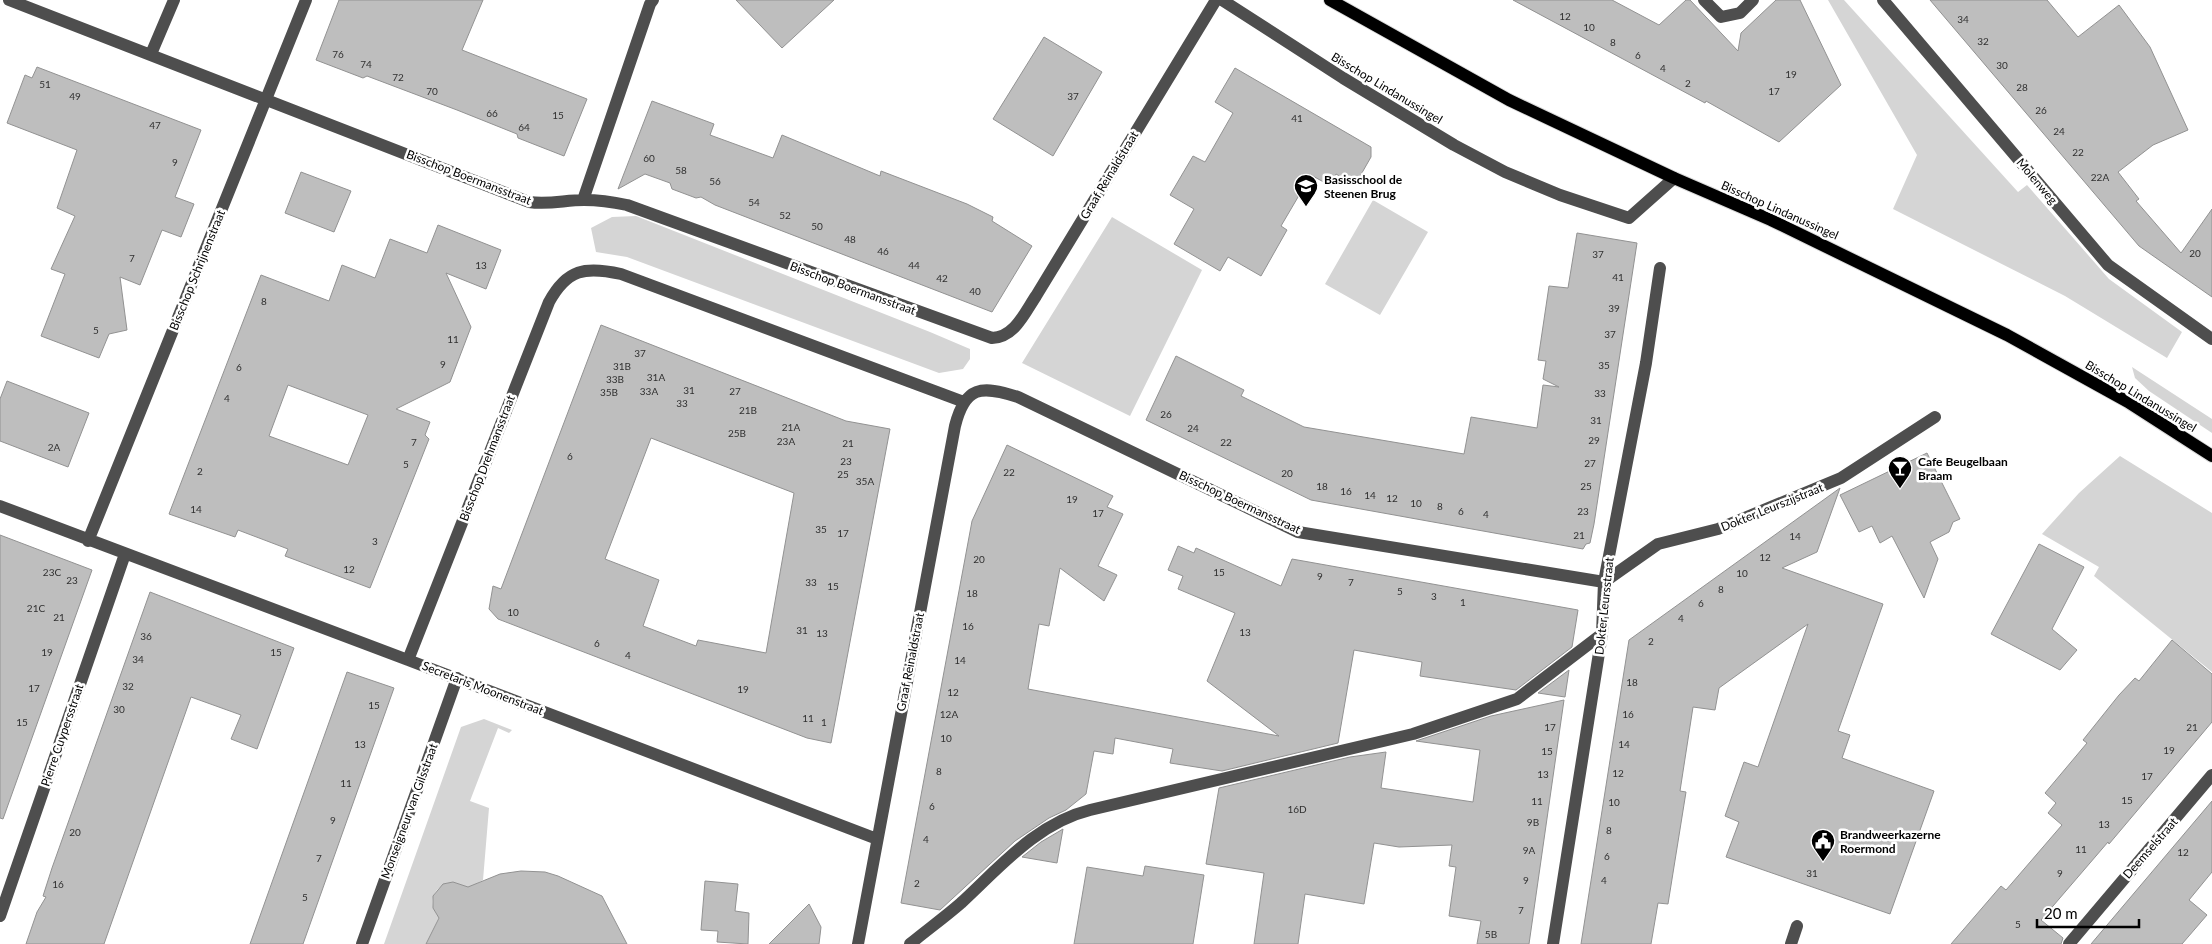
<svg xmlns="http://www.w3.org/2000/svg" width="2212" height="944" font-family="Lato,sans-serif">
<rect width="100%" height="100%" fill="#fff"/>
<path fill="#d5d5d5" d="M1828,0H1844L2018,192L2027,185L2109,279L2182,332L2167,358L2065,296L1893,209L1917,155Z
M1373,200L1428,232L1380,315L1325,284Z
M636,216L930,332L970,349V359L963,369L939,373L627,257L596,252L591,228L612,217Z
M1112,217L1202,270L1130,416L1022,363Z
M2132,367L2212,419V433L2149,391L2135,378Z
M2120,456L2212,513V672L2094,576L2099,567L2042,534L2079,493Z
M484,719L512,730L509,733L498,728L470,801L489,808L483,880L467,889C447,871 420,897 439,917L427,944H384L461,727Z"/>
<path fill="#bebebe" stroke="#929292" fill-rule="evenodd" d="M339,0H483L462,50L587,99L564,156L518,138L517,134L457,110L367,76L363,78L316,60Z
M736,0H834L782,48Z
M1513,0H1612L1659,25L1686,0H1690L1738,51L1741,33L1776,0H1800L1841,85L1779,142L1706,101L1705,103Z
M1930,0H2047L2078,37L2119,5L2150,47L2188,130L2153,145L2118,172L2139,199L2136,201L2181,253L2212,209V297L2139,246Z
M1044,37L1102,72L1053,156L993,119Z
M37,67L201,130L175,197L194,204L181,237L162,230L140,285L120,277L127,330L109,334L99,358L41,336L65,274L51,269L75,216L57,208L77,150L7,123L25,75L32,78Z
M1235,68L1371,147V157L1355,185L1336,174L1329,185L1311,175L1281,226L1287,230L1261,276L1228,257L1220,271L1174,244L1194,209L1170,195L1193,156L1205,162L1233,113L1215,102Z
M652,101L714,124L710,135L773,158L782,135L880,176L881,171L967,204L993,217L992,221L1032,246L992,312L715,205L701,197L696,198L672,189L670,183L645,174L618,189Z
M301,172L351,191L334,232L285,213Z
M438,225L501,250L486,289L446,273L471,327L450,382L396,409L430,422L425,435L429,439L370,588L285,556L288,549L238,530L235,537L169,514L261,275L329,301L342,265L375,278L390,239L427,253ZM288,385L368,415L348,465L269,436Z
M1577,233L1637,243L1594,524L1590,543L1586,544L1583,549L1311,500L1146,420L1176,356L1244,390L1241,396L1304,427L1464,454L1471,417L1537,428L1543,385L1559,387L1543,379L1546,361L1538,360L1549,286L1568,288Z
M601,325L846,421L890,429L831,743L807,738L498,619L489,609L493,586L501,589ZM651,438L794,493L766,653L698,640L696,646L643,626L659,580L605,559Z
M7,381L89,413L68,467L0,441V399Z
M1007,445L1113,496L1107,507L1123,514L1098,566L1117,575L1104,601L1060,568L1049,626L1039,624L1028,689L1279,736L1207,681L1235,613L1178,589L1183,576L1168,570L1178,546L1194,553L1196,548L1281,586L1292,559L1578,610L1572,647L1516,690L1420,676L1422,662L1354,650L1338,743L1222,771L1170,763L1173,749L1115,738L1113,754L1094,751L1086,794L1066,810L1049,818L1015,841L940,910L901,903L972,521Z
M1927,453L1960,519L1953,522L1949,532L1930,542L1938,559L1924,598L1892,536L1880,543L1872,526L1859,532L1840,495Z
M1840,488L1817,552L1782,568L1883,604L1838,731L1850,735L1842,758L1934,791L1890,914L1726,857L1739,822L1725,816L1744,762L1758,767L1808,624L1719,688L1715,710L1693,707L1680,791L1686,792L1668,904L1658,903L1651,944H1581L1629,640Z
M0,535L92,570L3,819L0,818Z
M2039,544L2084,567L2052,629L2077,650L2060,670L1991,634Z
M150,592L294,648L257,749L231,739L241,715L191,697L104,944H26L37,912L46,897L43,896L52,868Z
M2172,640L2212,674V722L2109,844L2108,842L2041,920L2063,938L2061,944H1951L2001,886L2006,890L2062,825L2048,813L2056,803L2045,793L2087,743L2083,740L2119,695L2135,678L2139,681Z
M1569,670L1565,697L1538,693Z
M347,672L394,688L303,944H250Z
M1564,700L1529,944H1477L1481,921L1449,916L1456,867L1449,866L1452,845L1399,847L1374,843L1364,904L1305,894L1298,944H1254L1264,873L1206,864L1219,788L1350,757L1386,752L1381,788L1473,802L1480,750L1416,741L1491,716Z
M2212,801V872L2189,900L2207,915L2182,944H2091Z
M1063,829L1057,863L1022,857L1041,842Z
M1145,866L1204,875L1193,944H1074L1087,867L1143,876Z
M521,871L545,872L558,876L602,896L627,944H426L439,918L433,908V896L443,884L453,882L468,887L500,874Z
M705,881L738,884L735,911L749,913L748,944L717,942L718,931L701,930Z
M809,904L821,927L819,944H769Z"/>
<g fill="none" stroke-linecap="round" stroke-linejoin="round">
<g stroke="#dbdbdb" stroke-width="14">
<path id="major" d="M1330,0L1509,100L1674,178L1771,220L2007,335L2128,402L2212,456"/>
</g>
<path stroke="#4e4e4e" stroke-width="12" d="M9,0L529,202C549,205 565,200 584,200C599,200 613,202 627,205L992,338C1015,337 1025,312 1036,296L1216,0
M1222,0L1343,78L1454,145L1505,172L1560,195L1629,218L1674,178
M1704,0L1721,17L1740,13L1753,0
M1883,0L2108,265L2212,339
M151,54L174,0
M583,200L650,4L653,0
M0,506L408,660L877,839
M88,541L306,0
M408,660L549,302C567,269 585,266 621,274L964,402
M0,916L125,554
M362,944L457,678
M858,944L955,426C965,386 981,385 1018,397L1298,532L1604,582L1658,544L1718,529L1841,478L1935,417
M910,944C927,930 945,917 961,903C1000,867 1037,823 1090,810L1413,734L1517,699L1602,634
M1553,944L1602,634L1604,582L1646,363L1660,268
M1791,944L1797,926
M2069,944L2212,775"/>
<use href="#major" stroke="#000" stroke-width="12"/>
</g>
<defs>
<g id="school-pin" transform="scale(1.25)"><path d="M0 17L-7.5 6A9.5 9.5 0 1 1 7.5 6Z" fill="#000" stroke="#fff"/><path d="M0-5L7-2L0 1L-7-2ZM-4 1L0 2.5L4 1V4Q0 6-4 4Z" fill="#fff"/></g>
<g id="bar-pin" transform="scale(1.25)"><path d="M0 17L-7.5 6A9.5 9.5 0 1 1 7.5 6Z" fill="#000" stroke="#fff"/><path d="M-6-5H6L.8 .8V4.5H3.5V6h-7V4.5H-.8V.8Z" fill="#fff"/></g>
<g id="civic-pin" transform="scale(1.25)"><path d="M0 17L-7.5 6A9.5 9.5 0 1 1 7.5 6Z" fill="#000" stroke="#fff"/><path d="M-.6-6.5H3V-4.5H.6V-3L4-1V1h2V6H-6V1h2V-1L-.6-3ZM-1.2 2.5V6h2.4V2.5Z" fill="#fff"/></g>
</defs>
<g fill-rule="evenodd">
<use href="#school-pin" x="1306" y="186"/>
<use href="#bar-pin" x="1900" y="468"/>
<use href="#civic-pin" x="1823" y="841"/>
</g>
<g text-anchor="middle" dominant-baseline="central" stroke-width="5" stroke-linejoin="round" paint-order="stroke">
<g font-size="10" fill="#303030">
<text x="1565" y="16">12</text>
<text x="1963" y="19">34</text>
<text x="1589" y="27">10</text>
<text x="1983" y="41">32</text>
<text x="1613" y="42">8</text>
<text x="338" y="54">76</text>
<text x="1638" y="55">6</text>
<text x="366" y="64">74</text>
<text x="2002" y="65">30</text>
<text x="1663" y="68">4</text>
<text x="1791" y="74">19</text>
<text x="398" y="77">72</text>
<text x="1688" y="83">2</text>
<text x="45" y="84">51</text>
<text x="2022" y="87">28</text>
<text x="432" y="91">70</text>
<text x="1774" y="91">17</text>
<text x="75" y="96">49</text>
<text x="1073" y="96">37</text>
<text x="2041" y="110">26</text>
<text x="492" y="113">66</text>
<text x="558" y="115">15</text>
<text x="1297" y="118">41</text>
<text x="155" y="125">47</text>
<text x="524" y="127">64</text>
<text x="2059" y="131">24</text>
<text x="2078" y="152">22</text>
<text x="649" y="158">60</text>
<text x="175" y="162">9</text>
<text x="681" y="170">58</text>
<text x="2100" y="177">22A</text>
<text x="715" y="181">56</text>
<text x="754" y="202">54</text>
<text x="785" y="215">52</text>
<text x="817" y="226">50</text>
<text x="850" y="239">48</text>
<text x="883" y="251">46</text>
<text x="2195" y="253">20</text>
<text x="1598" y="254">37</text>
<text x="132" y="258">7</text>
<text x="481" y="265">13</text>
<text x="914" y="265">44</text>
<text x="1618" y="277">41</text>
<text x="942" y="278">42</text>
<text x="975" y="291">40</text>
<text x="264" y="301">8</text>
<text x="1614" y="308">39</text>
<text x="96" y="330">5</text>
<text x="1610" y="334">37</text>
<text x="453" y="339">11</text>
<text x="640" y="353">37</text>
<text x="443" y="364">9</text>
<text x="1604" y="365">35</text>
<text x="622" y="366">31B</text>
<text x="239" y="367">6</text>
<text x="656" y="377">31A</text>
<text x="615" y="379">33B</text>
<text x="689" y="390">31</text>
<text x="649" y="391">33A</text>
<text x="735" y="391">27</text>
<text x="609" y="392">35B</text>
<text x="1600" y="393">33</text>
<text x="227" y="398">4</text>
<text x="682" y="403">33</text>
<text x="748" y="410">21B</text>
<text x="1166" y="414">26</text>
<text x="1596" y="420">31</text>
<text x="791" y="427">21A</text>
<text x="1193" y="428">24</text>
<text x="737" y="433">25B</text>
<text x="1594" y="440">29</text>
<text x="786" y="441">23A</text>
<text x="414" y="442">7</text>
<text x="1226" y="442">22</text>
<text x="848" y="443">21</text>
<text x="54" y="447">2A</text>
<text x="570" y="456">6</text>
<text x="846" y="461">23</text>
<text x="1590" y="463">27</text>
<text x="406" y="464">5</text>
<text x="200" y="471">2</text>
<text x="1009" y="472">22</text>
<text x="1287" y="473">20</text>
<text x="843" y="474">25</text>
<text x="865" y="481">35A</text>
<text x="1322" y="486">18</text>
<text x="1586" y="486">25</text>
<text x="1346" y="491">16</text>
<text x="1370" y="495">14</text>
<text x="1392" y="498">12</text>
<text x="1072" y="499">19</text>
<text x="1416" y="503">10</text>
<text x="1440" y="506">8</text>
<text x="196" y="509">14</text>
<text x="1461" y="511">6</text>
<text x="1583" y="511">23</text>
<text x="1098" y="513">17</text>
<text x="1486" y="514">4</text>
<text x="821" y="529">35</text>
<text x="843" y="533">17</text>
<text x="1579" y="535">21</text>
<text x="1795" y="536">14</text>
<text x="375" y="541">3</text>
<text x="1765" y="557">12</text>
<text x="979" y="559">20</text>
<text x="349" y="569">12</text>
<text x="52" y="572">23C</text>
<text x="1219" y="572">15</text>
<text x="1742" y="573">10</text>
<text x="1320" y="576">9</text>
<text x="72" y="580">23</text>
<text x="811" y="582">33</text>
<text x="1351" y="582">7</text>
<text x="833" y="586">15</text>
<text x="1721" y="589">8</text>
<text x="1400" y="591">5</text>
<text x="972" y="593">18</text>
<text x="1434" y="596">3</text>
<text x="1463" y="602">1</text>
<text x="1701" y="603">6</text>
<text x="36" y="608">21C</text>
<text x="513" y="612">10</text>
<text x="59" y="617">21</text>
<text x="1681" y="618">4</text>
<text x="968" y="626">16</text>
<text x="802" y="630">31</text>
<text x="1245" y="632">13</text>
<text x="822" y="633">13</text>
<text x="146" y="636">36</text>
<text x="1651" y="641">2</text>
<text x="597" y="643">6</text>
<text x="47" y="652">19</text>
<text x="276" y="652">15</text>
<text x="628" y="655">4</text>
<text x="138" y="659">34</text>
<text x="960" y="660">14</text>
<text x="1632" y="682">18</text>
<text x="128" y="686">32</text>
<text x="34" y="688">17</text>
<text x="743" y="689">19</text>
<text x="953" y="692">12</text>
<text x="374" y="705">15</text>
<text x="119" y="709">30</text>
<text x="949" y="714">12A</text>
<text x="1628" y="714">16</text>
<text x="808" y="718">11</text>
<text x="22" y="722">15</text>
<text x="824" y="722">1</text>
<text x="1550" y="727">17</text>
<text x="2192" y="727">21</text>
<text x="946" y="738">10</text>
<text x="360" y="744">13</text>
<text x="1624" y="744">14</text>
<text x="2169" y="750">19</text>
<text x="1547" y="751">15</text>
<text x="939" y="771">8</text>
<text x="1618" y="773">12</text>
<text x="1543" y="774">13</text>
<text x="2147" y="776">17</text>
<text x="346" y="783">11</text>
<text x="2127" y="800">15</text>
<text x="1537" y="801">11</text>
<text x="1614" y="802">10</text>
<text x="932" y="806">6</text>
<text x="1297" y="809">16D</text>
<text x="333" y="820">9</text>
<text x="1533" y="822">9B</text>
<text x="2104" y="824">13</text>
<text x="1609" y="830">8</text>
<text x="75" y="832">20</text>
<text x="926" y="839">4</text>
<text x="2081" y="849">11</text>
<text x="1529" y="850">9A</text>
<text x="2183" y="852">12</text>
<text x="1607" y="856">6</text>
<text x="319" y="858">7</text>
<text x="1812" y="873">31</text>
<text x="2060" y="873">9</text>
<text x="1526" y="880">9</text>
<text x="1604" y="880">4</text>
<text x="917" y="883">2</text>
<text x="58" y="884">16</text>
<text x="305" y="897">5</text>
<text x="1521" y="910">7</text>
<text x="2018" y="924">5</text>
<text x="1491" y="934">5B</text>
</g>
<g font-size="12" fill="#000" stroke="#fff">
<text transform="translate(1387 88) rotate(31)">Bisschop Lindanussingel</text>
<text transform="translate(1109 175) rotate(-59)">Graaf Reinaldstraat</text>
<text transform="translate(469 177) rotate(21)">Bisschop Boermansstraat</text>
<text transform="translate(2037 181) rotate(50)">Molenweg</text>
<text transform="translate(1780 210) rotate(24)">Bisschop Lindanussingel</text>
<text transform="translate(197 270) rotate(-68)">Bisschop Schrijnenstraat</text>
<text transform="translate(853 288) rotate(20)">Bisschop Boermansstraat</text>
<text transform="translate(2141 396) rotate(31)">Bisschop Lindanussingel</text>
<text transform="translate(487 458) rotate(-69)">Bisschop Drehmansstraat</text>
<text transform="translate(1240 502) rotate(25)">Bisschop Boermansstraat</text>
<text transform="translate(1772 507) rotate(-22)">Dokter Leurszijstraat</text>
<text transform="translate(1604 606) rotate(-84)">Dokter Leursstraat</text>
<text transform="translate(910 662) rotate(-79)">Graaf Reinaldstraat</text>
<text transform="translate(483 688) rotate(21)">Secretaris Moonenstraat</text>
<text transform="translate(62 735) rotate(-71)">Pierre Cuypersstraat</text>
<text transform="translate(409 811) rotate(-70)">Monseigneur van Gilsstraat</text>
<text transform="translate(2150 848) rotate(-49)">Deemselstraat</text>
</g>
<g font-size="12" font-weight="bold" fill="#000" stroke="#fff" text-anchor="start">
<text x="1324" y="179">Basisschool de<tspan x="1324" dy="14">Steenen Brug</tspan></text>
<text x="1918" y="461">Cafe Beugelbaan<tspan x="1918" dy="14">Braam</tspan></text>
<text x="1840" y="834">Brandweerkazerne<tspan x="1840" dy="14">Roermond</tspan></text>
</g>
</g>
<path d="M2037 919v8h102v-8" fill="none" stroke="#000000" stroke-width="2.5"/>
<text x="2044" y="919" font-size="15" fill="#000000" stroke="#ffffff" stroke-width="4" paint-order="stroke">20 m</text>
</svg>
